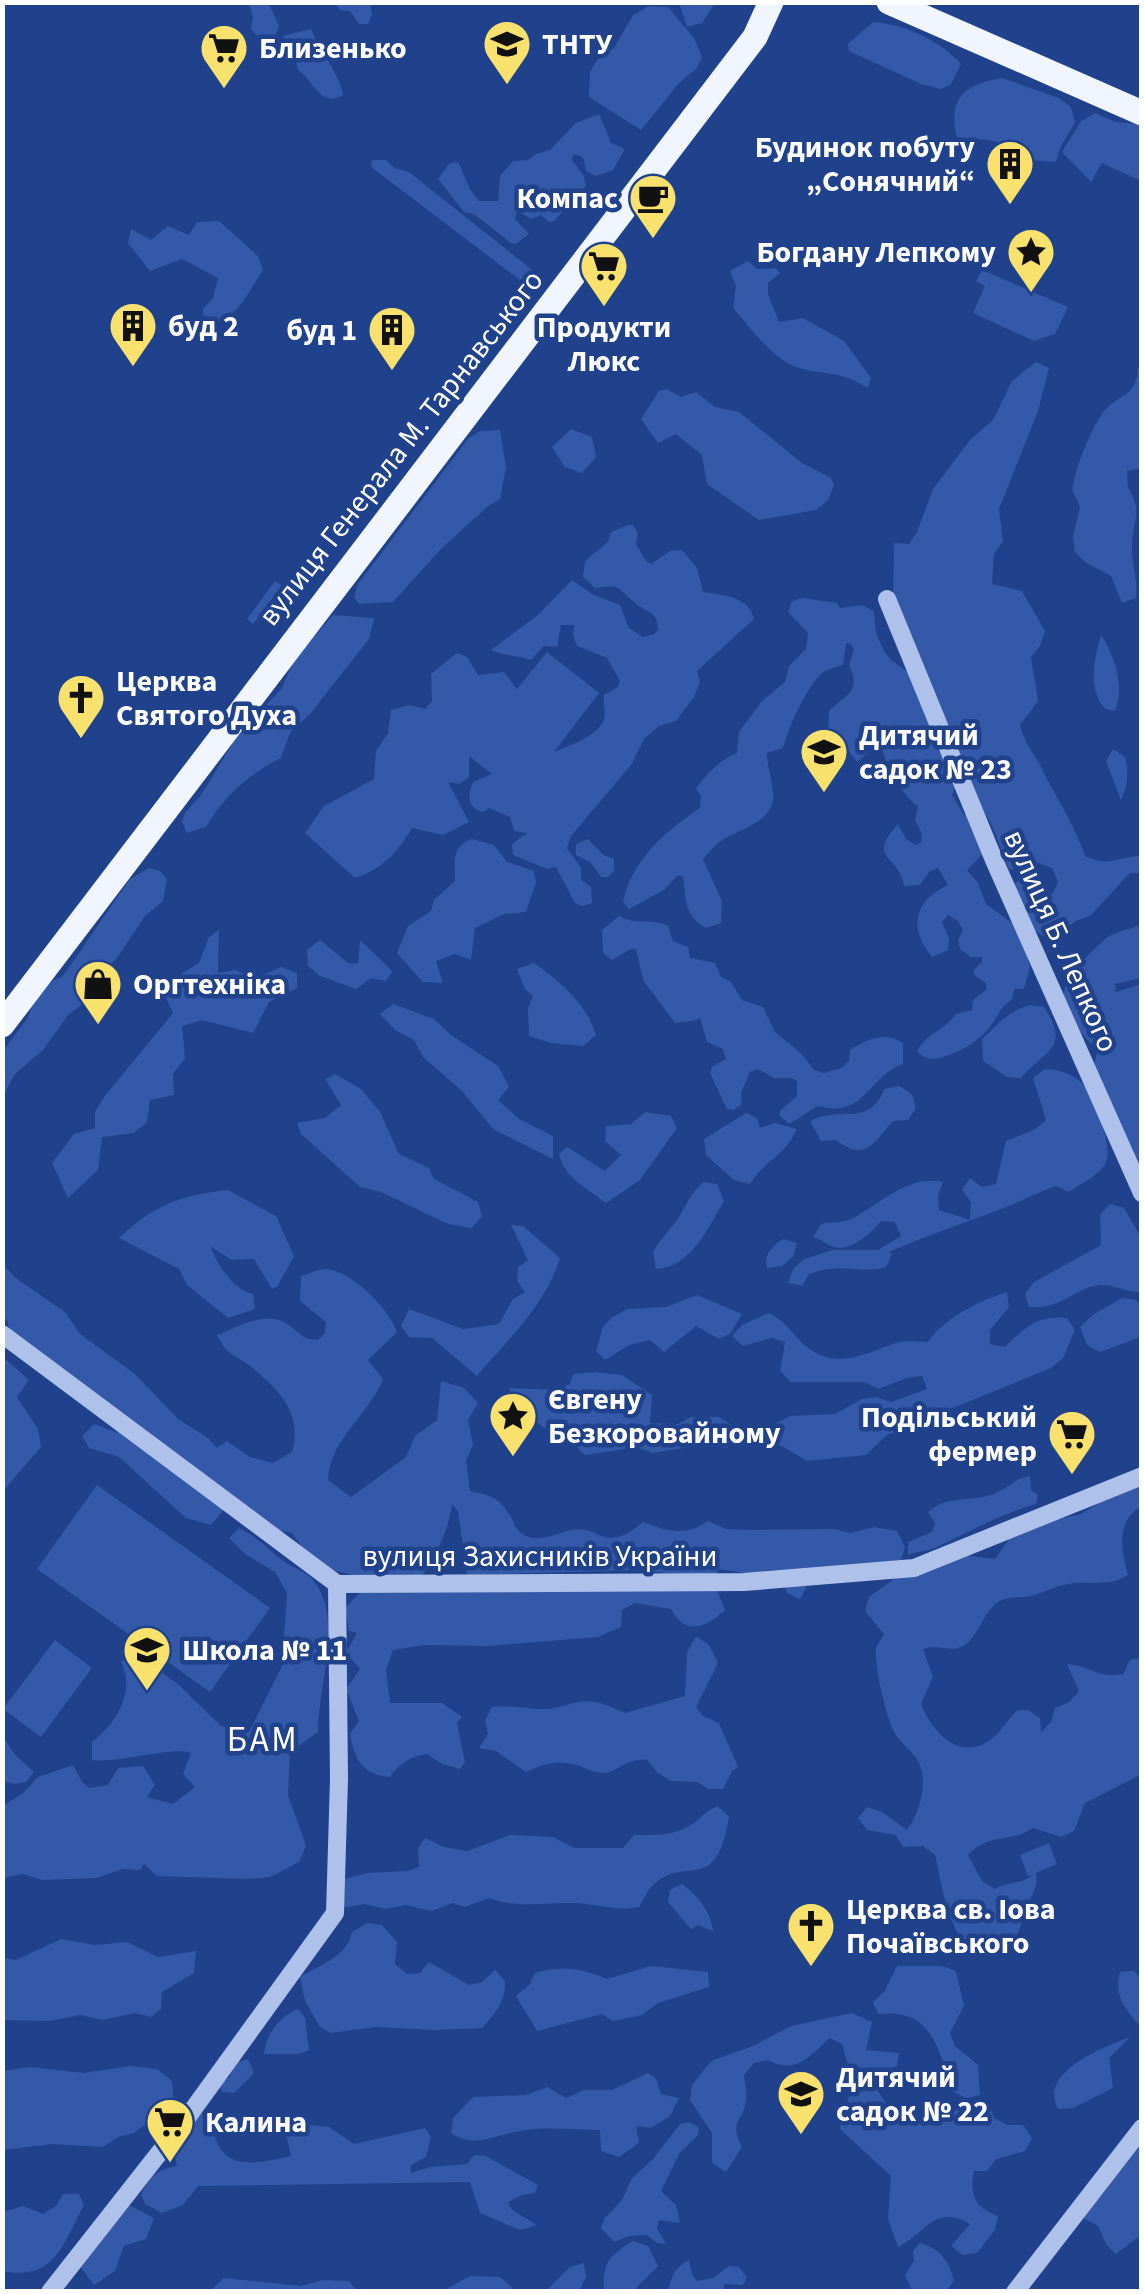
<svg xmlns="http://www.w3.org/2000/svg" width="1144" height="2294" font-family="'Source Sans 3',sans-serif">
<rect width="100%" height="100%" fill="#20418b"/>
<path fill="#3459a8" d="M268,2L279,26L272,44L264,43L251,29L253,17L249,4Z
M336,3H370L372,15L368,24H359L350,11L340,10Z
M679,3V2L715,3L702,23L687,27Z
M649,6L668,7L694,38L702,57L697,68L679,83L641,130L589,97L590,72L601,54L614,48L633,15Z
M873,22C905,24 941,41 961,64L951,84L941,89L921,84L849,51L848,44Z
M311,29C319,47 342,80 343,95C321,109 313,80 298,70L295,57L285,50L283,36Z
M1002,78L1059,98L1071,107L1075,122L1060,148L1056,162L1027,160L1003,144L989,140L957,138C947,98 965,84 1002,78Z
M1095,113L1116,122L1141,124V181L1102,163L1091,182L1062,152L1081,121Z
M599,114L611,143L625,149L613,170L596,176L586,171L583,157L573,154L572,160L584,176L586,186L554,221L549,222L541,215L531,219L517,211L515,219L529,234L516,244L511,243L474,214L464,212L438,179L449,164L458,162L470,189L479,201H498L500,176L513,161L528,160L536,154L550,150L576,123Z
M372,160H386L394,168L409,172L541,277L542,283L533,287L524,283L371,167Z
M219,221L258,256L263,270C248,292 234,327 204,324L203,309L213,298L218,278L182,259L150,271L128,243L131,229L151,240L168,226L189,235L197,222Z
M748,261L757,269L776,268L780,273L768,283V294L779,322L803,318L844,341L871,378L868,388C838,370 829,376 799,368C772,360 751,328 733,308L736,286L730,271Z
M982,270L1068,307L1055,334L1034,341L973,313L985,286L976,281Z
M1036,362L1049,368L1038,411L999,509L1003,541L994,554L992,584L1022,591L1045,631L1040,646L1031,657L1038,701L1020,725C1024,742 1034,753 1042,769C1056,798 1075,825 1085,856C1111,868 1117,856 1142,856L1141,873H1130L1090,916L1076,921L1052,939C1027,932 1012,910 1015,883L1029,877L1052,895L1058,882L1052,868L1039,863L1010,870C998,848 997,825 979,807L893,598L894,543L909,544L917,532L933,489L970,440L993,420L1012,381Z
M1141,365V468L1127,471L1128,487C1144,514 1132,521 1132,547C1132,565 1138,580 1136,598L1122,603L1111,576L1085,562L1075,552L1073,537L1080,507L1072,490C1076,466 1088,436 1101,415C1116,393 1137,399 1138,368Z
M667,389L681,397L696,392L715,407L739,412L802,463L831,478L834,485L828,500L816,510L759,520L707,484L702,455L676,434L658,443L641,419L659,391Z
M571,429L592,437L596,457L582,473L565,467L552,447Z
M500,430L506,467L500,499L487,507L440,550L393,602L359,604L354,597L358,584L468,439L480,431Z
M628,525H633L638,534L636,544L646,561L651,564L670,551L682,550L697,568L703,592C723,595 749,596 754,619L697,671L700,682L694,697L676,721L659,726L644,739L631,765L571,836L567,848L581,868V880L591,887L592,903L582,906L575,903L556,867L547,869L513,855L512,844L527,833L514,831L510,817L489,808L483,812C467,808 467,796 473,782L492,774L469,756V777L459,784L448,782L469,822L443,835L412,828C398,852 381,870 355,878L305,833L324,806L374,779L376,751L388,733L391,710L409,705L425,709L432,701L431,674L457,653L467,657L478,675L504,672L517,689L547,652L599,693L554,752C569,746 596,737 604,720C606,714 603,702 604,695L618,687L620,681L607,658L577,646L573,635L574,625H561L557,647L544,646L531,660C517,655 504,656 491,650L538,615L572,580L592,594L620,605L629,628L643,637L655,634L658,629L656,618C649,610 641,609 634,602C615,587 623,584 595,588L583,577L585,561L608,542L611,532Z
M275,581L282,586L253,624L247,619Z
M803,598L837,603L840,608L863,605L874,612L876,633L884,651L891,660L915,677L929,719L931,741L959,779L952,795L964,815L983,822V854L967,870L978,883L986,904L1019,928L1030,967L1024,989H1014L1012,1000C1000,1007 1000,1013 992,1024C981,1040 964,1050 946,1056C933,1060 926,1061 917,1051C929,1030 944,1032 956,1014L972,1010L973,1000L986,990L987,984L974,975V970L982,962V957H971L960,949L958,940L963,930L957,920L948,915L942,922L949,938L948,950L932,957C908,928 914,901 948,885L938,868L929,872L920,885L904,886C900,855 865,860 898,824L906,839L916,845L921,843L922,834L915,820L918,806C904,800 885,759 879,743L866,737L868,753L857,762L848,750L838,749L828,738L829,711C845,694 862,694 849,665L854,650L851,644L846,643L843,665C836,668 825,669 821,674C803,693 791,723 783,748L767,753C767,767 772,778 773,792C776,820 745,827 726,838C717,842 710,852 703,859L722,901L721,923L706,928C684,916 686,898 683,877L678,875L664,890L629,909L623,902C632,859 666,831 700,808L701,796L696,789C706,774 720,760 737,753L739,732L762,701L785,682L789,666L806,649L808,633L788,612L792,601Z
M333,615L374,618L369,639L310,714L290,733L281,758C249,774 224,796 206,827L187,833L182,822L185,813L201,795L236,738L282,688L294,660Z
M1101,635C1115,657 1125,686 1115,711L1105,709C1087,686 1094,662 1101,635Z
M1113,749L1125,757C1129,773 1128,785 1121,800L1106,761Z
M472,839L494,845L507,862L534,871L536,882L526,912L504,914L475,928L471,960L455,954L436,961L443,983L423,982L397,953L408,926L431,911L434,900L455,881C455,861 451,847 472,839Z
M588,839L603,855L614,859V871L608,877H601L590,862L576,855V844Z
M149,868L160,871L167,879L163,901L145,916L117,958L94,979L86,1001L68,1015L43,1050L15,1074L3,1096V1051L27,1019L39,988L63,976L130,879Z
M619,916C638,926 648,917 668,926L673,941L688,947L690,958L715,963L721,977L731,982L742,1000L763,1007L775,1032L802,1054L814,1070L824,1073L841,1068L849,1061L850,1050C867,1039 886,1031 903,1043V1064C867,1077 865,1119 818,1106L789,1124L780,1116V1111L797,1096V1081L792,1078H774L758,1069L750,1072L741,1093L742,1104L733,1110L727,1109L710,1073L712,1067L726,1059L723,1049L707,1042L700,1017L697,1020L675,1023L643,980L636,949H631L612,960L603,953L602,930Z
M1139,926L1141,927V978L1115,984L1116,992L1141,984V1175L1094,1067L1097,1052C1089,1037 1067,1024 1064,1008C1062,1001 1065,983 1069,976C1072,971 1104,939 1108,937C1118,931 1128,929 1139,926Z
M219,930L218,973L235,970L257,978L281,967L297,973V988L269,1002L253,1033L202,1020L182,1026L185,1058L173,1074L174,1095L150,1100L147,1122L134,1133L102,1137L98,1170L68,1198L52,1163L74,1134L95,1128V1112L104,1097L173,1013L166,998L169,981L199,963L209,937Z
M320,940L348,963L358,964L360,940L392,971L386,981L371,978L356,989L320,976L308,966L307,950Z
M534,963C561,982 586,1003 596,1035L583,1046L551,1043L529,1036L528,1008L533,996L525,989L517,969Z
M393,1004L434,1019L451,1035L498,1066L509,1087L498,1100L519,1119L553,1136V1159L493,1129L462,1091L423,1057L414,1040L395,1030L380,1014Z
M1030,1005L1044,1007C1071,1049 1046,1049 1021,1078L1007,1077L983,1061L982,1039C998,1024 1008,1011 1030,1005Z
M1045,1069C1082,1070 1098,1097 1104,1130C1106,1139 1110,1153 1106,1162C1101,1175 1080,1184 1069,1192L1056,1186C1036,1193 1018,1203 998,1210C962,1224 925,1236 889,1252L892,1254L886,1267C861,1275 842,1261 809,1274L802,1286L788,1283L793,1269L804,1259L833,1250H878L901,1236L895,1222L881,1221C869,1235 848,1255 829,1245C823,1242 819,1238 813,1237L821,1224C831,1222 845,1223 853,1218C881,1203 909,1174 943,1182L938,1195L939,1210L970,1220L971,1202L962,1190L970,1178L982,1187L996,1184L1006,1141L1034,1130L1046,1120L1033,1078Z
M335,1074L361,1089L380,1112L399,1154L429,1168L434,1179L478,1202L482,1216L472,1228L448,1224L381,1192L360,1187L301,1134L297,1123L325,1118L341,1105L325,1079Z
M899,1086L912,1094L916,1108L908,1120L893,1121C874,1142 866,1163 836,1140L821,1141L810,1121C840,1105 870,1128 884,1089Z
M645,1112L671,1116L677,1128L640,1180L606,1203C588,1189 564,1178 559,1154L567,1147L605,1171L621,1155L605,1141L606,1126L631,1124Z
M746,1113L757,1118L760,1128L775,1123L797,1129C784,1157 766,1159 750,1184L734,1180L706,1155L704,1139Z
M704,1182L717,1184L724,1201C709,1226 691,1268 656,1269L653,1252C660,1239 671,1229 679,1217C687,1203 691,1193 704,1182Z
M228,1190L276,1216L294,1256L277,1287L272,1289L254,1259L232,1260L211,1247C217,1265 235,1291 253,1294L255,1309L228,1318L187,1285L179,1269L119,1238C154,1205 180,1195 228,1190Z
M1110,1204L1124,1208L1139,1234L1141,1292C1127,1292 1114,1285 1100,1285C1075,1287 1063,1310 1029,1307L1025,1294L1034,1282L1101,1245L1100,1215Z
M511,1225L523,1226L560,1258C546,1305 508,1339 477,1376L432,1338L409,1337L401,1326L409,1309L463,1329L499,1324L513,1299L525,1292L517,1281L518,1267L528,1260Z
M783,1239L797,1243L793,1257L782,1266L767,1268C763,1254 773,1246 783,1239Z
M2,1264L17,1279L65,1312L80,1334L135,1374L178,1419L208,1438L217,1448L227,1441L250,1457L273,1463L292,1452C303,1414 279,1389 250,1366C233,1353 228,1357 217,1335C240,1326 267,1309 289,1325C301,1334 302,1339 318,1340L325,1333L326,1322L300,1301L301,1276C309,1274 318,1269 325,1269C352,1270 389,1309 397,1332L368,1360L383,1379C369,1415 329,1440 328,1480L351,1497L406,1457L415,1436L437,1420L441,1381L464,1388L478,1403L468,1420L473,1445L466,1460L470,1491C492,1495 501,1499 512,1519C513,1522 517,1530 520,1532C537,1546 554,1533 572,1530C601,1524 603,1556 643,1522C667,1531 685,1537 708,1521L726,1529L750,1530L834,1529L851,1533L874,1527L897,1531L905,1547L901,1560C868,1570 836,1575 802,1568L806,1588L800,1599L787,1593L781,1573L771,1570L749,1574L719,1569L713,1580L725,1610C706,1628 685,1636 671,1609L635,1603L622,1610L621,1627L598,1637L488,1646L424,1645L393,1650L386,1670L390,1703H442L462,1717L457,1723L465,1762L460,1769L442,1764L427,1754C412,1756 398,1764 390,1777C363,1775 354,1759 350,1734L359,1721L346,1689L360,1669L346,1653L357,1633L349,1631L345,1608L362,1590L674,1574L640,1570L467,1575L458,1511L452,1504C449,1529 436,1558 419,1579L365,1578L315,1566L292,1533L280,1531L227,1497L222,1512L211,1525L186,1518L119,1457L89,1448L82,1436L94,1424L118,1433V1413L11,1334L7,1320L3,1317Z
M1007,1292L1009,1307L990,1330V1344L1005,1347C1025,1327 1038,1315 1067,1318L1075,1330L1063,1358L1051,1368L953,1408L937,1410L916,1429L888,1434L866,1455L807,1461L782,1446L753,1441L763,1430L790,1416L835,1414L862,1399L876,1397L891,1402L927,1389L922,1376L907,1378L878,1389L865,1382H791L780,1371L785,1342L771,1338L743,1346L732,1336L742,1325L769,1313C792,1324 800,1350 826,1357C849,1364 875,1350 896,1343C906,1340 918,1342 928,1342C945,1317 979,1301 1007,1292Z
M697,1295L742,1314L730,1334L719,1339L696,1326L664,1352L650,1340L629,1345L605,1360L596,1351L603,1327L611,1318L627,1309L666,1307Z
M1122,1298L1136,1300L1141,1305V1337L1100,1352L1087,1345L1080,1327L1094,1314Z
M3,1357L29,1380L17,1397L38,1429L41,1447L3,1491Z
M596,1372L622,1375L652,1395L650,1423L678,1424L691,1417H719L747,1435L727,1448L702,1445L652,1453L637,1447L585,1455L565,1436L544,1428L514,1402L509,1388L556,1390L570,1384L573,1374Z
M1030,1476L1031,1490L1038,1495L1036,1504C1001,1514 971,1531 939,1546C930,1551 919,1551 908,1555V1542L932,1532L935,1524L928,1512C949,1493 977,1504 1000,1491C1012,1485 1016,1478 1030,1476Z
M1141,1477V1506C1116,1522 1121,1550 1128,1575C1107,1588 1090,1580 1068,1584C1055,1586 1043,1593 1031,1596C1020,1598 1010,1596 1000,1601C982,1611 979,1639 961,1647C950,1652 940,1644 923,1649L933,1677L921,1704C932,1731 958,1762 990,1740C1001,1733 1007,1719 1018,1710H1028L1040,1718L1041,1732L1051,1722L1055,1708L1069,1702L1079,1691L1067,1664C1090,1665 1096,1679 1123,1674L1130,1660L1141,1658L1142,1774L1085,1803L1074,1831L1061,1837L1033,1828C1009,1844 990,1832 968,1855L982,1881L995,1889C1008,1882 1021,1884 1033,1875L1028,1876L1020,1855L1049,1843L1057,1864L1036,1873C1038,1888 1034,1889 1029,1902C1015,1939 1019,1954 972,1952C948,1930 942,1886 935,1855L923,1846L903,1847L896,1835L867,1830L858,1818L867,1807L882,1812L907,1830C919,1814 929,1783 919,1763C913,1751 900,1743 894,1732C886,1715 874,1666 876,1648C877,1645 883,1636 884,1634L865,1611L869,1597L894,1579L964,1555L995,1559L1010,1538L1035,1525L1081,1514Z
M97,1485L270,1608L210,1692L37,1569Z
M239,1528C257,1537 267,1548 282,1560C291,1568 306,1570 314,1581C344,1621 318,1685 318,1732L290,1752L288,1795L306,1846L299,1862L270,1877L248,1879L157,1876L144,1864L140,1870L123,1869L96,1878L42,1880L23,1874L3,1878V1806L23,1793L38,1777L73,1765L82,1782L89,1788L108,1785L118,1768L143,1766L155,1785L147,1797L173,1804L195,1787L183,1774L191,1753C172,1746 118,1764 92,1760V1742C116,1723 136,1692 121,1661L138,1655L179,1685L221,1726L249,1732L282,1666L287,1593L275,1572L245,1554L229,1538Z
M696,1636L709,1645L718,1663L696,1707L703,1716L719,1723L738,1767L732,1771L723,1789H708L698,1782L671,1781L658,1773L647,1760C623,1758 621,1772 603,1773C595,1773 587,1769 580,1766C558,1759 546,1763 526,1772L496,1751L479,1748L488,1734L485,1720L492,1707C510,1705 523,1708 540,1709C555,1710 566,1704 579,1702C596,1699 611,1707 625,1713L685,1696L687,1652Z
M55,1640L92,1668L41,1737L3,1709Z
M2,1735L15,1755L34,1772L26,1782L14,1784L3,1781Z
M718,1806L729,1817C716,1898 685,1853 652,1886C647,1891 643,1901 639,1907C614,1912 593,1902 568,1903C542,1903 514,1908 489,1898L465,1907L453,1903L432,1911L406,1905L385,1909L365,1904L341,1908L332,1882L368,1873L407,1871L419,1867L418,1848L425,1838L444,1847L467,1851L510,1835L553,1837L574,1848H623L634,1835C653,1835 673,1836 691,1825C701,1818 704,1812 718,1806Z
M682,1884C699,1897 710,1910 713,1931L698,1925L691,1929L668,1902L670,1890Z
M367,1923L382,1925L397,1942L395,1964L407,1974L420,1973L429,1962L469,1985L482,1982L495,1970L505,1981C506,2002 495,2014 482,2028L435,2030L376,2027L331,2033L320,2027L305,2001L300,1977C319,1965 347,1957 352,1932Z
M61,1939L95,1945L127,1942L158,1957L196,1951L194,1973L162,1992L161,2009L151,2017L135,2013L102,2020L81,2015L49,2021L3,2020V1958L16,1960Z
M651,1966L708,1972L709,1987L658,2003L642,2015L613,2021L602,2014L537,2031L516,1996L529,1985L535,1973C563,1965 581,1968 607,1979Z
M897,1966H942L956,1971L964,2006L950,2033L955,2046L978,2065L980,2095L966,2098L952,2091C938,2047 932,2008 878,2014L873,2002L884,1992Z
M1134,1971L1141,1979V2027C1126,2010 1113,1996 1120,1972Z
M298,2009L305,2018L309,2050L299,2054H264C266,2034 279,2017 298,2009Z
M852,2013L872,2022L866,2050L899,2053L897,2066L883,2071L875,2083C882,2104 897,2116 919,2119L930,2109L945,2112L989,2104L994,2118L1007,2125H1023L1032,2138L1025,2151L996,2159L987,2171H974C969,2194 975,2208 998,2216L995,2230L977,2253L963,2255L951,2246L970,2224C933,2203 925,2235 898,2247L888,2219L891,2176L840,2129C841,2114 849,2102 851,2087C854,2071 844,2060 843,2045L830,2038C810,2056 796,2075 768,2060L754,2063L744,2075C745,2083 747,2092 746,2100C744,2122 728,2120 742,2147L726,2172L712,2163V2133L690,2100L692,2085L711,2061L753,2046L791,2026Z
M1130,2037L1109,2058L1113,2088L1073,2108L1058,2109C1038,2071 1105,2047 1130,2037Z
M248,2059L254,2073L234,2093L222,2092L218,2085L230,2077L233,2064Z
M130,2066L157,2069L172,2081L174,2102L134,2133L118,2137L103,2147L53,2144L3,2150V2071L29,2067L84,2073Z
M648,2073L656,2078L661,2094L679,2098L670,2116L651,2128L636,2126L639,2143L619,2157L601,2151L600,2130C574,2130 546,2126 520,2131C495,2135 474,2149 451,2133L453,2118L473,2097L526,2095L547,2087L566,2098L584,2090H612Z
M191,2109L211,2118C218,2173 249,2165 291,2156L286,2135L301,2124L329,2127L354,2144L425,2128L431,2137L426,2157L411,2165V2173L430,2167L467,2164L474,2155L486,2156L538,2185L535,2193L522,2195L508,2202L512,2210L537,2225L520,2230L480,2213L470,2182L198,2186L183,2205L162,2213L145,2204L141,2195C149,2178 157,2169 177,2166C171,2142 179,2128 191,2109Z
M689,2122L699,2127L698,2135L679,2154L661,2191L676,2205L680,2223L659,2220L657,2228L666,2244L657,2243L647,2235L629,2236L614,2242L601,2228L605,2218L622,2200L632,2178L653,2159L680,2124Z
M1141,2133V2235L1116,2254L1106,2244L1098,2226L1080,2216Z
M63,2194H79L84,2205C64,2242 55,2282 3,2271V2212L23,2206L43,2214L56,2206Z
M127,2204L154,2218L146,2239L124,2246L115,2271L94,2285L79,2265C83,2224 91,2222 127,2204Z
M633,2241L648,2246L658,2266L637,2287L636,2291H604C602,2264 609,2255 633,2241Z
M920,2243C941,2249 949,2261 954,2281L946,2291H912L905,2275L914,2261L913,2251Z
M689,2260L692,2274L697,2281L713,2278L729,2266L739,2267L747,2278L743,2285L724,2284V2291H668C671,2278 675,2266 689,2260Z
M584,2263L586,2277L579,2291H546L570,2267Z
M470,2276L500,2277L512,2287L510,2291H443Z
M224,2278L301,2286L323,2280L349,2281L357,2291H210Z"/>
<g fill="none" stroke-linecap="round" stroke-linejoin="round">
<path stroke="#adc1eb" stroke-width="18" d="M887,599L994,860L1142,1193
M2,1334L337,1584L744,1582L914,1568L1142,1476
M50,2292L189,2115L335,1913L339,1779L337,1584
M1015,2292L1142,2128"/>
<path stroke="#f1f5fe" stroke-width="25" d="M889,2L1142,113
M2,1025L755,37L771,2"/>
</g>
<defs>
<g id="university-pin" transform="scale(2.5)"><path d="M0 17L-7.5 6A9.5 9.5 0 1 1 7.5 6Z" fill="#f8e26d" stroke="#20418b"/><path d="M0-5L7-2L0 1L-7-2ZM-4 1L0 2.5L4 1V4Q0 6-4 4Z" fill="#111"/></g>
<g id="supermarket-pin" transform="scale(2.5)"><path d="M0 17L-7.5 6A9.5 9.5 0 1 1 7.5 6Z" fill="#f8e26d" stroke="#20418b"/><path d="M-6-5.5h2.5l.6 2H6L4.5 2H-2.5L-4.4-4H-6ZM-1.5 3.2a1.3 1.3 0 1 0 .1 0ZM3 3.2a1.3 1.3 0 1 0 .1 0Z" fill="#111"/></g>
<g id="building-pin" transform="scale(2.5)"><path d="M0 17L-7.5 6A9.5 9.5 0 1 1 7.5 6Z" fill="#f8e26d" stroke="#20418b"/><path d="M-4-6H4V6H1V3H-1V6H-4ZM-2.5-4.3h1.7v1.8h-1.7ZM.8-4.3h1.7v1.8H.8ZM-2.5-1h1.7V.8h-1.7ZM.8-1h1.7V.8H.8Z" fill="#111"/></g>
<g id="cafe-pin" transform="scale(2.5)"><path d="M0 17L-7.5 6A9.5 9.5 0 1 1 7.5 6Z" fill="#f8e26d" stroke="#20418b"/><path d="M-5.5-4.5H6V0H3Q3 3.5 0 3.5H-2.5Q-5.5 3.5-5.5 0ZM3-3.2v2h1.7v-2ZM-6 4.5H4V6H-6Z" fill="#111"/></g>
<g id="sight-pin" transform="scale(2.5)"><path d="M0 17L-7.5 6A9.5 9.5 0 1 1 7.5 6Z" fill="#f8e26d" stroke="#20418b"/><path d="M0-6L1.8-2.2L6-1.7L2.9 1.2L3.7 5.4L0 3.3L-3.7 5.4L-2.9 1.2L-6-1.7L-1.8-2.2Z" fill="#111"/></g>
<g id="church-pin" transform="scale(2.5)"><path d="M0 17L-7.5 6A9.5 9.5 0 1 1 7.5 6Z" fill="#f8e26d" stroke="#20418b"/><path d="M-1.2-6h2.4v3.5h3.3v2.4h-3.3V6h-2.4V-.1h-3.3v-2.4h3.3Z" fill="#111"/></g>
<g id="school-pin" transform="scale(2.5)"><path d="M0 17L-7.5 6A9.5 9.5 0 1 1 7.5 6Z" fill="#f8e26d" stroke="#20418b"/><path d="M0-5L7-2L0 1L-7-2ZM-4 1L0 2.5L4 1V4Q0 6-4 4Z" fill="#111"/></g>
<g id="shop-pin" transform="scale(2.5)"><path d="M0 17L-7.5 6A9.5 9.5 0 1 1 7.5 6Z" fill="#f8e26d" stroke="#20418b"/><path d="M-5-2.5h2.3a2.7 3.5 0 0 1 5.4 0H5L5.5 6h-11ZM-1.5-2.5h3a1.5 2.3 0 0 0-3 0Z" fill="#111"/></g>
</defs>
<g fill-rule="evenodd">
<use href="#university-pin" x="507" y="44"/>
<use href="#supermarket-pin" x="224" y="48"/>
<use href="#building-pin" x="1010" y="164"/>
<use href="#cafe-pin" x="653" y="198"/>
<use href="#sight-pin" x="1031" y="252"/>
<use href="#supermarket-pin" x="604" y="266"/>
<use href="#building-pin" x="133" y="326"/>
<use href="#building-pin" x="392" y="330"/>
<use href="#church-pin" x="81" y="698"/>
<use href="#school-pin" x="824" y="752"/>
<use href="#shop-pin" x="98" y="984"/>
<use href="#sight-pin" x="513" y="1416"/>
<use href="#supermarket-pin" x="1072" y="1434"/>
<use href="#school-pin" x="147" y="1650"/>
<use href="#church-pin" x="811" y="1926"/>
<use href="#school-pin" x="801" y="2094"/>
<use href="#supermarket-pin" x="170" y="2122"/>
</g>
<g text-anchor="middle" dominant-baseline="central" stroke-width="9" stroke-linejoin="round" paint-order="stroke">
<g font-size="30" font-weight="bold" fill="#fff" stroke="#20418b" text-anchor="start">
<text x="542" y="44">ТНТУ</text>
<text x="259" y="48">Близенько</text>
<text x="975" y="147" text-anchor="end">Будинок побуту<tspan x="975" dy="34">„Сонячний“</tspan></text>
<text x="618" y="198" text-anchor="end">Компас</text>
<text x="996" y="252" text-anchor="end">Богдану Лепкому</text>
<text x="168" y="326">буд 2</text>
<text x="604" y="327" text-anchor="middle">Продукти<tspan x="604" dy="34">Люкс</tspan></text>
<text x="357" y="330" text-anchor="end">буд 1</text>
<text x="116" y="681">Церква<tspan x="116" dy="34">Святого Духа</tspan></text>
<text x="859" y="735">Дитячий<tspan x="859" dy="34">садок № 23</tspan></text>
<text x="133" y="984">Оргтехніка</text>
<text x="548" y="1399">Євгену<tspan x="548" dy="34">Безкоровайному</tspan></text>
<text x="1037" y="1417" text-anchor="end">Подільський<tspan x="1037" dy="34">фермер</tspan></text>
<text x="182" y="1650">Школа № 11</text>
<text x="846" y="1909">Церква св. Іова<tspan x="846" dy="34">Почаївського</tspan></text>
<text x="836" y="2077">Дитячий<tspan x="836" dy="34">садок № 22</tspan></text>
<text x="205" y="2122">Калина</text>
</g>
<g font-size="30" fill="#fff" stroke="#20418b">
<text transform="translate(401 448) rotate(-52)">вулиця Генерала М. Тарнавського</text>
<text transform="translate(1061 941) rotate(66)">вулиця Б. Лепкого</text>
<text x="540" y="1556">вулиця Захисників України</text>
</g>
<g font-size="35" letter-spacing="2.5" fill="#fff" stroke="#20418b">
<text x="263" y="1740">БАМ</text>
</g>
</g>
<rect width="1144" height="2294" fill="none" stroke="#ffffff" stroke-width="10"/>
</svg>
